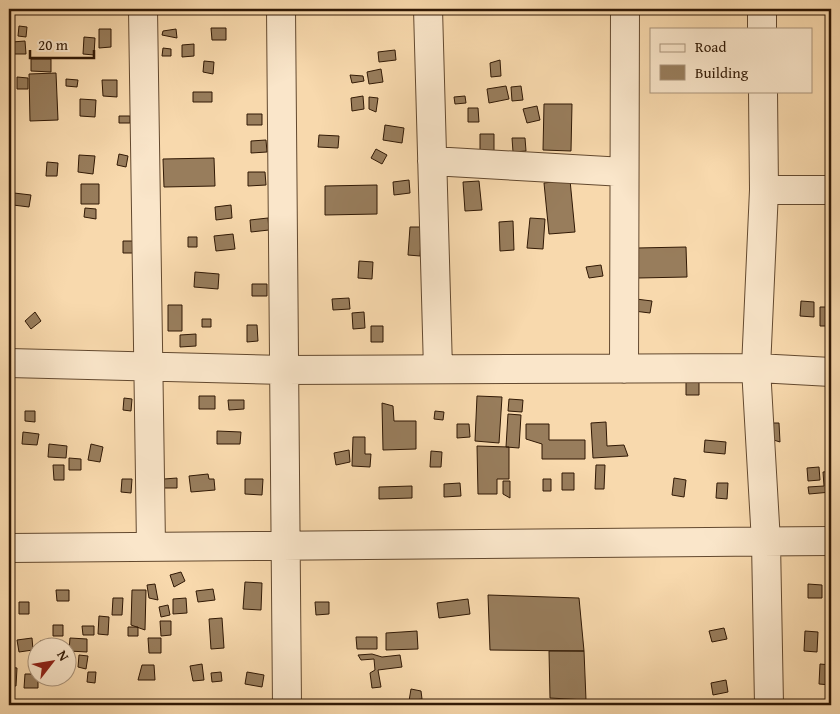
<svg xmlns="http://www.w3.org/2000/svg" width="840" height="714" font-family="'Gentium Book Plus',serif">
<rect width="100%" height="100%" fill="#f8d9ad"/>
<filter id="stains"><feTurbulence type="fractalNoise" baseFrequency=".004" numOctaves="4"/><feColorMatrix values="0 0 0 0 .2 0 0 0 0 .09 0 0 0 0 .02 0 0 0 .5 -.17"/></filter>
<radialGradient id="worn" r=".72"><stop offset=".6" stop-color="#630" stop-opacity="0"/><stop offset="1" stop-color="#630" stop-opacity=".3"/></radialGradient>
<path fill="#987d5c" stroke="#311905" d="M19,26L27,27L26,37L18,36Z
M9,28H12V42L25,41L26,54H9Z
M211,28H226V40H212Z
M99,29H111V47L99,48Z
M176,29L177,38L162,35L163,31Z
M84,37L95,38L94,55L83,54Z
M194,44V56L182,57V45Z
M163,48L171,49V56H162Z
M395,50L396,60L379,62L378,52Z
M31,59H51V72L31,71Z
M500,60L501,76L491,77L490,63Z
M204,61L214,62L213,74L203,72Z
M381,69L383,82L369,84L367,72Z
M56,73L58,120L30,121L29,74Z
M350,75L363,76L364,81L352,83Z
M17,77L28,78V89H17Z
M66,79L78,80L77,87L66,86Z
M102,80H117V97L103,96Z
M506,86L509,99L489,103L487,89Z
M521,86L523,100L512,101L511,87Z
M193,92H212V102H193Z
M363,96L364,109L352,111L351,98Z
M465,96L466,103L455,104L454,97Z
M369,97L378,98L376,112L369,109Z
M80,99L96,100L95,117L80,116Z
M544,104H572L571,151L543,150Z
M537,106L540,120L527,123L523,109Z
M468,108H478L479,122H468Z
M247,114H262V125H247Z
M119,116H130V123H119Z
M385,125L404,128L402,143L383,140Z
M480,134H494V153H480Z
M319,135L339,136L338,148L318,147Z
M512,138H525L526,151L513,152Z
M266,140L267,152L251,153V141Z
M376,149L387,155L382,164L371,158Z
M119,154L128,156L126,167L117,165Z
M79,155L95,156L93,174L78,172Z
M214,158L215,186L164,187L163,159Z
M47,162L58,163L57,176H46Z
M248,172H265L266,185L248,186Z
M409,180L410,193L394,195L393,182Z
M570,180L575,232L549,234L544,183Z
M479,181L482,210L465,211L463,182Z
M81,184H99V204H81Z
M377,185V214L325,215V186Z
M14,193L31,195L29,207L13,205Z
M231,205L232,218L216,220L215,207Z
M85,208L96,209V219L84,217Z
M268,218L269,230L251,232L250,220Z
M530,218L545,219L543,249L527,248Z
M513,221L514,250L500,251L499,222Z
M410,227H422L420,256L408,255Z
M233,234L235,249L216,251L214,236Z
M188,237H197V247H188Z
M123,241H136V253H123Z
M686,247L687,277L638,278L637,248Z
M359,261L373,262L372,279L358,278Z
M601,265L603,276L589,278L586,267Z
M195,272L219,274L218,289L194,287Z
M829,282H831V299L827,298Z
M252,284H267V296H252Z
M349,298L350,309L333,310L332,299Z
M636,299L652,301L650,313L634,311Z
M801,301L814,302V317L800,316Z
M168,305H182V331H168Z
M820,307H831V326H820Z
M35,312L41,321L31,329L25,321Z
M364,312L365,328L353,329L352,313Z
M202,319H211V327H202Z
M247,325H257L258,341L247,342Z
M371,326H383V342H371Z
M196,334V346L180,347V335Z
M686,380H699V395H686Z
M199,396H215V409H199Z
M477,396L502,397L499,443L475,441Z
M124,398L132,399L131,411L123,410Z
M509,399L523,400L522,412L508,411Z
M228,400H244V409L229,410Z
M382,403L393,406L394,421H416V449L383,450Z
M25,411H35V422L25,421Z
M435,411L444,412L443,420L434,419Z
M508,414L521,415L519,448L506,447Z
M606,422L607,446L624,445L628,456L593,458L591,423Z
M764,423H779L780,442L764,437Z
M457,424H469L470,437L457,438Z
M526,424H549V440H585V459H542V444L526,439Z
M217,431L241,432L240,444H217Z
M23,432L39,434L37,445L22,444Z
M353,437H365V454H371L370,467L352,466Z
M705,440L726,442L725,454L704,452Z
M49,444L67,446L66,458L48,457Z
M91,444L103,447L100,462L88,460Z
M477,446L509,447V479H497V494H478Z
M349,450L350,462L336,465L334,453Z
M431,451L442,452L441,467H430Z
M69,458L81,459V470H69Z
M53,465H64V480H54Z
M596,465H605L604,489H595Z
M819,467L820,480L808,481L807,468Z
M831,471V492L809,494L808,487L824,486L823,472Z
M562,473H574V490H562Z
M208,474L209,479H214L215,490L191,492L189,476Z
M177,478V488H164V479Z
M674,478L686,480L684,497L672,495Z
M122,479H132L131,493L121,492Z
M245,479H263L262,495L245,494Z
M543,479H551V491H543Z
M503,481H510V498L503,494Z
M460,483L461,496L444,497V484Z
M717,483H728L727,499L716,498Z
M412,486V498L379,499V487Z
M181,572L185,581L174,587L170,575Z
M245,582L262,583L261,610L243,609Z
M155,584L158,600L149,598L147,585Z
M808,584L822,585V598H808Z
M213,589L215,600L198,602L196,591Z
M56,590H69V601H57Z
M132,590H146L145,630L131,625Z
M488,595L579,598L584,651L490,650Z
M113,598H123L122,615H112Z
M186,598L187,613L173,614V599Z
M468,599L470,614L439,618L437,603Z
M19,602H29V614H19Z
M315,602H329V614L316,615Z
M168,605L170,615L161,617L159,607Z
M99,616L109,617L108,635L98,634Z
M222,618L224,648L211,649L209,619Z
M160,621H171V635L161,636Z
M53,625H63V636H53Z
M82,626H94V635H83Z
M128,627H138V636H128Z
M724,628L727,639L712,642L709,631Z
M417,631L418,649L386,650V633Z
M805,631L818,632L817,652L804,651Z
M356,637H377V649H357Z
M32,638L33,650L19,652L17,640Z
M70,638L87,639V652L69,651Z
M148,638H161V653H149Z
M40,641L54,642V646H39Z
M549,651H584L586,700L550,698Z
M372,654L382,657L400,655L402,667L378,670L381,687L372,688L370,673L375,670L374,659L361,660L358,655Z
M79,655L88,656L86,669L78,667Z
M202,664L204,680L193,681L190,666Z
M820,664L831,665V685L819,684Z
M142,665H154L155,680H138Z
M9,667L17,668L16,686H9Z
M88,672H96L95,683L87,682Z
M221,672L222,681L212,682L211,673Z
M247,672L264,675L262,687L245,684Z
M25,674H38V688H24Z
M726,680L728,692L713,695L711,683Z
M411,689L421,691L422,699L409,701Z"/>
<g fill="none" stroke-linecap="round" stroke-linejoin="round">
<g stroke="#63492f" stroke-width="30">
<path id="minor" d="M143,9L151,546
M281,9L287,705
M428,9L438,369
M762,9V29
M763,91L764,190L756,368L766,542L769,705
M432,161L624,172
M764,190H831
M9,363L284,370L756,368L831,372
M624,369L625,9
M9,548L831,541"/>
</g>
<use href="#minor" stroke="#fae6ca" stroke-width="28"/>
</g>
<rect width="840" height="714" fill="none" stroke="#f8d9ad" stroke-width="30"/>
<rect x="10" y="10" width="820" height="694" fill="none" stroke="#311905" stroke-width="2.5"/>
<rect x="15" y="15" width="810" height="684" fill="none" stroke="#311905"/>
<rect x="650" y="28" width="162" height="65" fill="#fae6ca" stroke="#aa947b"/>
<rect x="660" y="44" width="25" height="8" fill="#fae6ca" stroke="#aa947b"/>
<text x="695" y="52" font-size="15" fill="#311905">Road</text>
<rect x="660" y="65" width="25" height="15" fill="#987d5c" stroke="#aa947b"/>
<text x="695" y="78" font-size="15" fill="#311905">Building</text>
<g transform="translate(52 662) rotate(59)"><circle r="24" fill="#fae6ca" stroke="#aa947b"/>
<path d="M0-4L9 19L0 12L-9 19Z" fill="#8f2418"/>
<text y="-8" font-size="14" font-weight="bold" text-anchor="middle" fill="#311905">N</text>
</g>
<path d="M30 50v8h64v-8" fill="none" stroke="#311905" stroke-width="2.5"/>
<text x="38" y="50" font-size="15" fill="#311905" stroke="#fae6ca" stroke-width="4" paint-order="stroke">20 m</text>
<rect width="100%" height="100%" filter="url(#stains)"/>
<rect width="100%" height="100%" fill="url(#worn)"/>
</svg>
